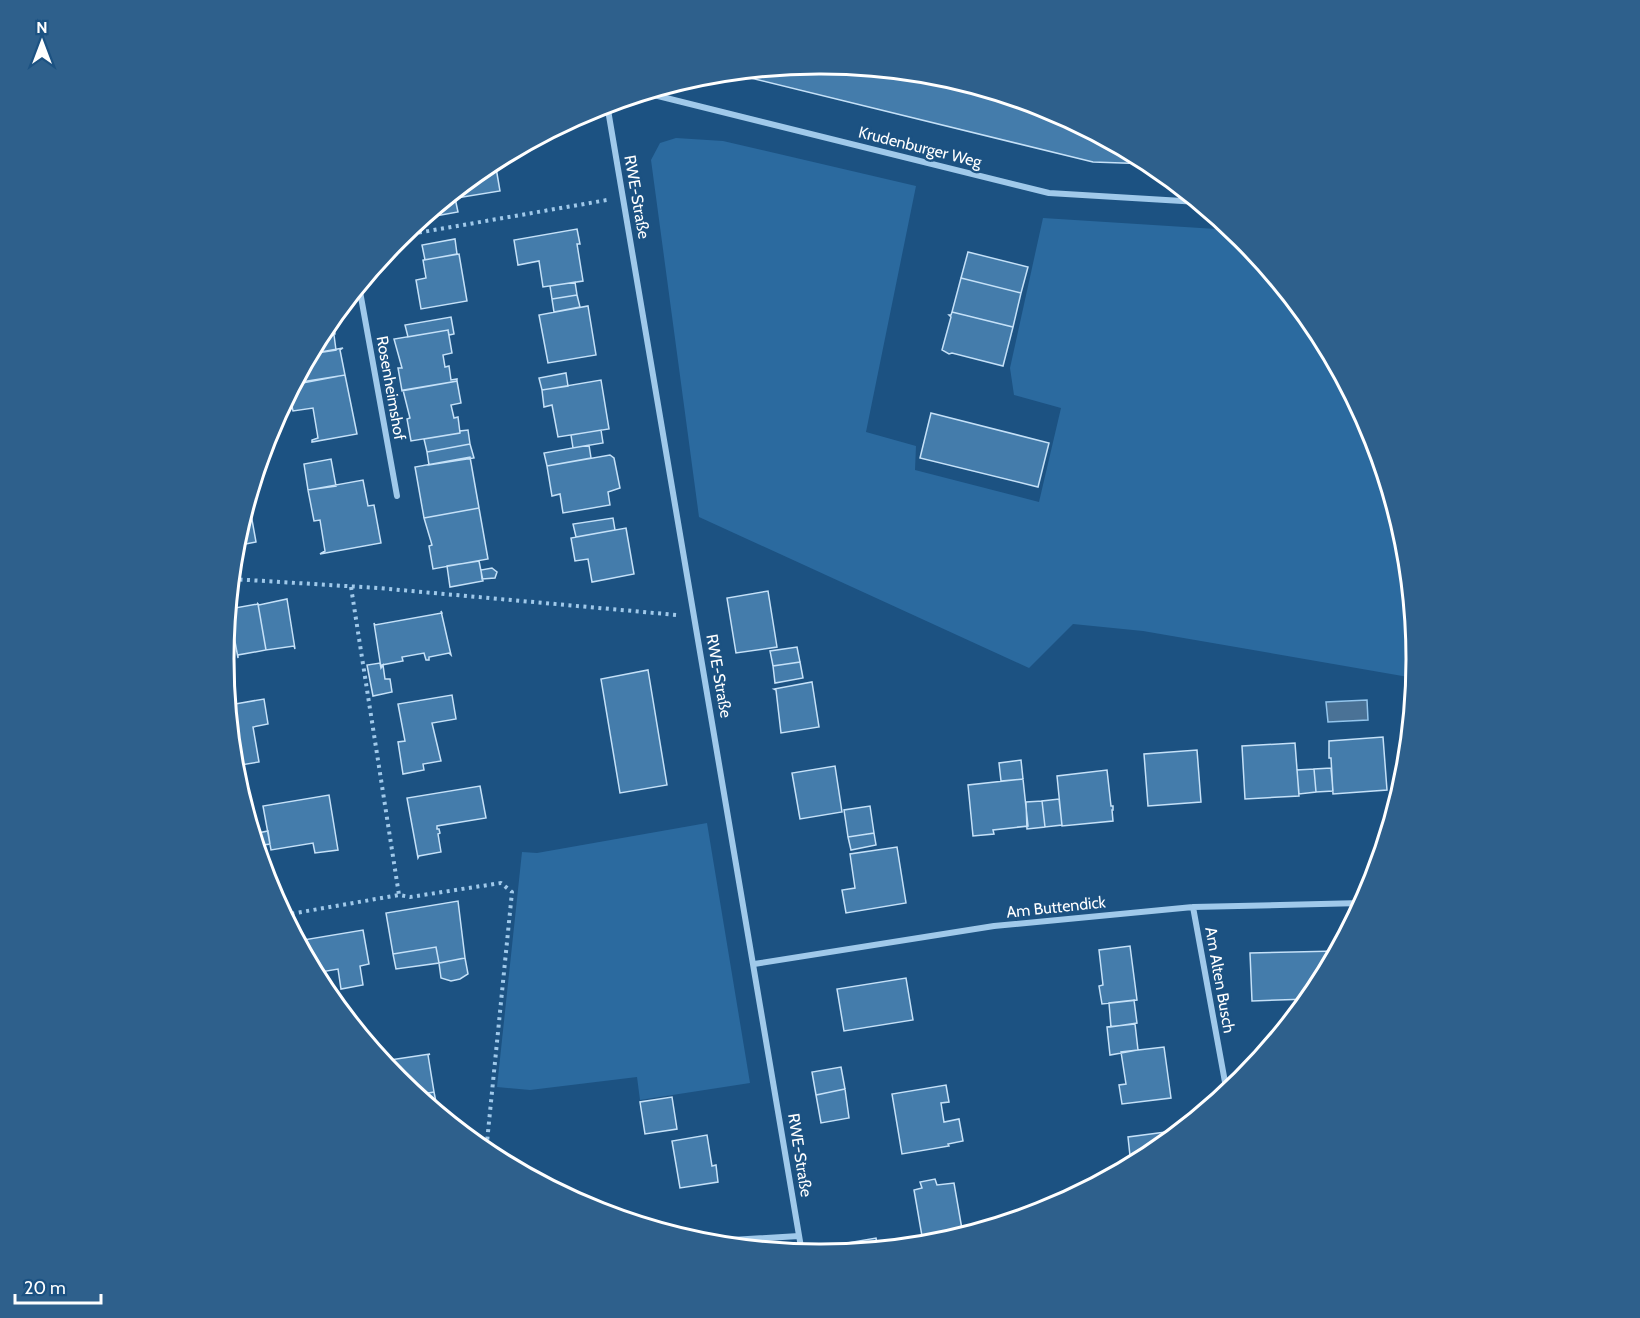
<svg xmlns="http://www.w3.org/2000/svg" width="1640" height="1318" font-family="Cabin,sans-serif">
<rect width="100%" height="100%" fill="#1c5282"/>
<path fill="#2b6a9f" d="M676,138L723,141L916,186L866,432L916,446L915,470L1039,502L1061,408L1014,395L1010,368L1043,218L1232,230L1242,238L1316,328L1371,431L1405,543L1416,659L1414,678L1143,631L1073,624L1029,668L699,517L651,160L660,143Z
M707,823L750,1083L640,1100L637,1077L530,1090L497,1087L522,852L537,853Z"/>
<path fill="#4a7296" stroke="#93c5ec" stroke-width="1.5" d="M1367,700L1368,720L1328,722L1326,702Z"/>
<path fill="#447cab" stroke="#c5e1f8" stroke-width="1.5" d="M820,63L937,75L1048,109L1151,164L1093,162L726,72Z
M499,158V161L495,162L500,191L444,200L489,163Z
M455,198L458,212L424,218V217L444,200Z
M577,229L580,244H577L583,281L543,287L539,261L518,265L514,240Z
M455,239L457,254L425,260L422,245Z
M968,252L1028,267L1021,293L961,278Z
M459,254L467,301L421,309L416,280L426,278L423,260Z
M961,278L1021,293L1013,327L952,312Z
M575,282L577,295L552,299L550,286Z
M577,295L580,307L554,312L552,299Z
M588,306L596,355L548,363L539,315Z
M952,312L1013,327L1003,366L952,353L949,354L942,350L951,317L949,315H951Z
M451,317L454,334L449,335L448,330L408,337L405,325Z
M332,318L335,334L320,337L325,328Z
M448,330L452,353L443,355L445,367L449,366L451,380L457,379V381L402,391L398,368H402L394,339Z
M334,335L336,350L310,354L320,337Z
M343,348L340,350L345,375L302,383L301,372L310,354Z
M566,373L568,386L542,390L539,378Z
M345,375L357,434L312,442V440L318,438L313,408L293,411L289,393L295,383Z
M601,380L609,429L558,437L552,405L544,407L542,390Z
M457,381L461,403L451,405L454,418L458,417L460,433L411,441L407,419L410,418L403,390Z
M931,413L1049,443L1038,487L920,458Z
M468,430L470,444L427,452L424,439L460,433V431Z
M601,430L603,443L573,448L571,435Z
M470,444L474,458L429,465L427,452Z
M589,445L591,458L547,466L544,453Z
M610,455L614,458L620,488L608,492L610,505L563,513L560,494L552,496L547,466Z
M470,457L479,508L424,518L415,467Z
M331,459L336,486L308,490L304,464Z
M363,480L368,506L374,505L381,543L320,554L325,551L320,520L314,521L308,490Z
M247,503H249L256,542L235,546Z
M479,508L488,559L433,569L429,546L432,545L424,518Z
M613,518L615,530L576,537L573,524Z
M626,528L634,574L592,582L588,559L575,561L571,538Z
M479,561L483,581L450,587L447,566Z
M492,568L497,572L495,578L482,579L481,570Z
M768,591L777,647L736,653L727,598Z
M287,599L295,649L294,646L266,650L258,604L259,605Z
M258,604L266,650L238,655V658L229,609Z
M441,611L451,655L449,653L429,657V660H426L424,653L402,657L403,661L382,665L381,668L374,623L375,625L442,613Z
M797,647L800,662L773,666L770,651Z
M800,662L803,678L775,683L773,666Z
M380,663L381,668L383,665L385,679H390L392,692L373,696L367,665Z
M648,670L667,785L620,793L601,679Z
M812,682L819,727L781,733L776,690L774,689Z
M452,695L456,719L432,723L441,761L423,764L424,770L403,774L398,742L405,741L398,704Z
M264,699L268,724L253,727L259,762L235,766L229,705Z
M1383,737L1387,790L1333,794L1331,758H1329V741Z
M1295,743L1299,796L1245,799L1242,746Z
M1197,750L1201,802L1148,806L1144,754Z
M1021,760L1023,779L1001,781L999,763Z
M835,766L842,812L800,819L792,773Z
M1331,768L1333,791L1316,792L1314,769Z
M1314,769L1316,792L1299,794L1297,770Z
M1107,770L1111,806H1113V810H1112L1113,821L1062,826L1057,776Z
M1023,779L1028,826L993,830L994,834L973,836L968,785Z
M246,780L248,795L242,796L237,781Z
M480,786L486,818L437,826V829H439L440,833L438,834L441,852L419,856L418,858L407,798Z
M329,795L338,850L315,853L313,843L271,850L263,806Z
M1059,799L1062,825L1045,827L1042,801Z
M1042,801L1045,827L1027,829L1026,802Z
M870,806L874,833L848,837L844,810Z
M268,831L270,844L257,846L253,834Z
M874,833L876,845L851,850L848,837Z
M897,847L906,903L846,913L842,890L855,888L850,854Z
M458,901L465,958L439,963L436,947L393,954L386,913Z
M363,930L369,964L360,966L363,985L341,989L338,969L315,973L305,953L303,940Z
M1130,946L1137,1000L1102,1004L1099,986L1103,985L1099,950Z
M436,947L439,963L396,969L393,954Z
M1337,951L1315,990L1309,999L1252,1001L1250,953Z
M465,958L468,974L460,979L451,981L441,978L439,963Z
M906,978L913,1020L844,1031L837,989Z
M1134,1000L1137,1023L1111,1027L1109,1003Z
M1135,1024L1138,1050L1110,1055L1107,1027Z
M1164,1047L1171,1098L1122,1104L1119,1085L1126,1084L1121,1052Z
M430,1054L428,1055L434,1092L417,1095L398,1080L383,1061Z
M841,1067L845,1089L816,1095L812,1072Z
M946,1085L949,1102L941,1103L944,1122L959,1119L963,1141L948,1144L949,1146L902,1154L892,1094Z
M845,1089L849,1118L821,1123L816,1095Z
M434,1092L438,1112L417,1095Z
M672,1097L677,1129L645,1134L640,1102Z
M1173,1131L1174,1136L1151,1155L1131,1165L1128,1137Z
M707,1135L712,1166L716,1165L718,1182L680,1188L672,1141Z
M935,1179L937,1185L954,1183L963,1235L923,1242L914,1190L922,1188L920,1182Z
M876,1238L878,1249L842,1253L841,1244Z"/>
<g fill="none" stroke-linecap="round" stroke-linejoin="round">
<path stroke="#a0c9ea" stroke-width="4" stroke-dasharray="3 4.5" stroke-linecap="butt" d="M404,233L411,234L607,200
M232,579L378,588L677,615
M351,587L399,895
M284,915L399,895L410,897L501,883L512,892L486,1152"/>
<path stroke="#a0c9ea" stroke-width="6" d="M638,94L654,95L1049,193L1199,202
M607,104L802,1253
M359,286L397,496
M1193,907L1227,1093
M754,964L994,926L1193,907L1362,903
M699,1242L799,1236"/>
</g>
<g text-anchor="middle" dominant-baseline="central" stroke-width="5" stroke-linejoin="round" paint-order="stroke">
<g font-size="16" fill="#fff" stroke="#1c5282">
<text transform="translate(920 147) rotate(14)">Krudenburger Weg</text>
<text transform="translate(637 197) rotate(80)">RWE-Straße</text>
<text transform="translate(391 388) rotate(80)">Rosenheimshof</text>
<text transform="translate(719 676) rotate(80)">RWE-Straße</text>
<text transform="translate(1056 907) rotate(-6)">Am Buttendick</text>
<text transform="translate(1220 980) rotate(80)">Am Alten Busch</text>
<text transform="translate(800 1155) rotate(81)">RWE-Straße</text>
</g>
</g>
<path d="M0 0H1640V1318H0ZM819 74H821A585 585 0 0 1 1406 659V659A585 585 0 0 1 821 1244H819A585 585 0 0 1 234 659V659A585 585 0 0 1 819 74Z" fill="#2e608c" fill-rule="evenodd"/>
<path fill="none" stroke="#fff" stroke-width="3" d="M819 74H821A585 585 0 0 1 1406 659V659A585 585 0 0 1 821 1244H819A585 585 0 0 1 234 659V659A585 585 0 0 1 819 74Z"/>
<g transform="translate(42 42)" stroke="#1c5282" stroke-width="4.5" paint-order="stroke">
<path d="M0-4.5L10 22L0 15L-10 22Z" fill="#ffffff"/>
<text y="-9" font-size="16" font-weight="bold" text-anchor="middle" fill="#ffffff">N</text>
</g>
<path d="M15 1294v9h86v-9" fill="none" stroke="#ffffff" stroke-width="3"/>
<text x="24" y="1294" font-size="18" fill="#ffffff" stroke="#1c5282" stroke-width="4.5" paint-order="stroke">20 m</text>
</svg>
